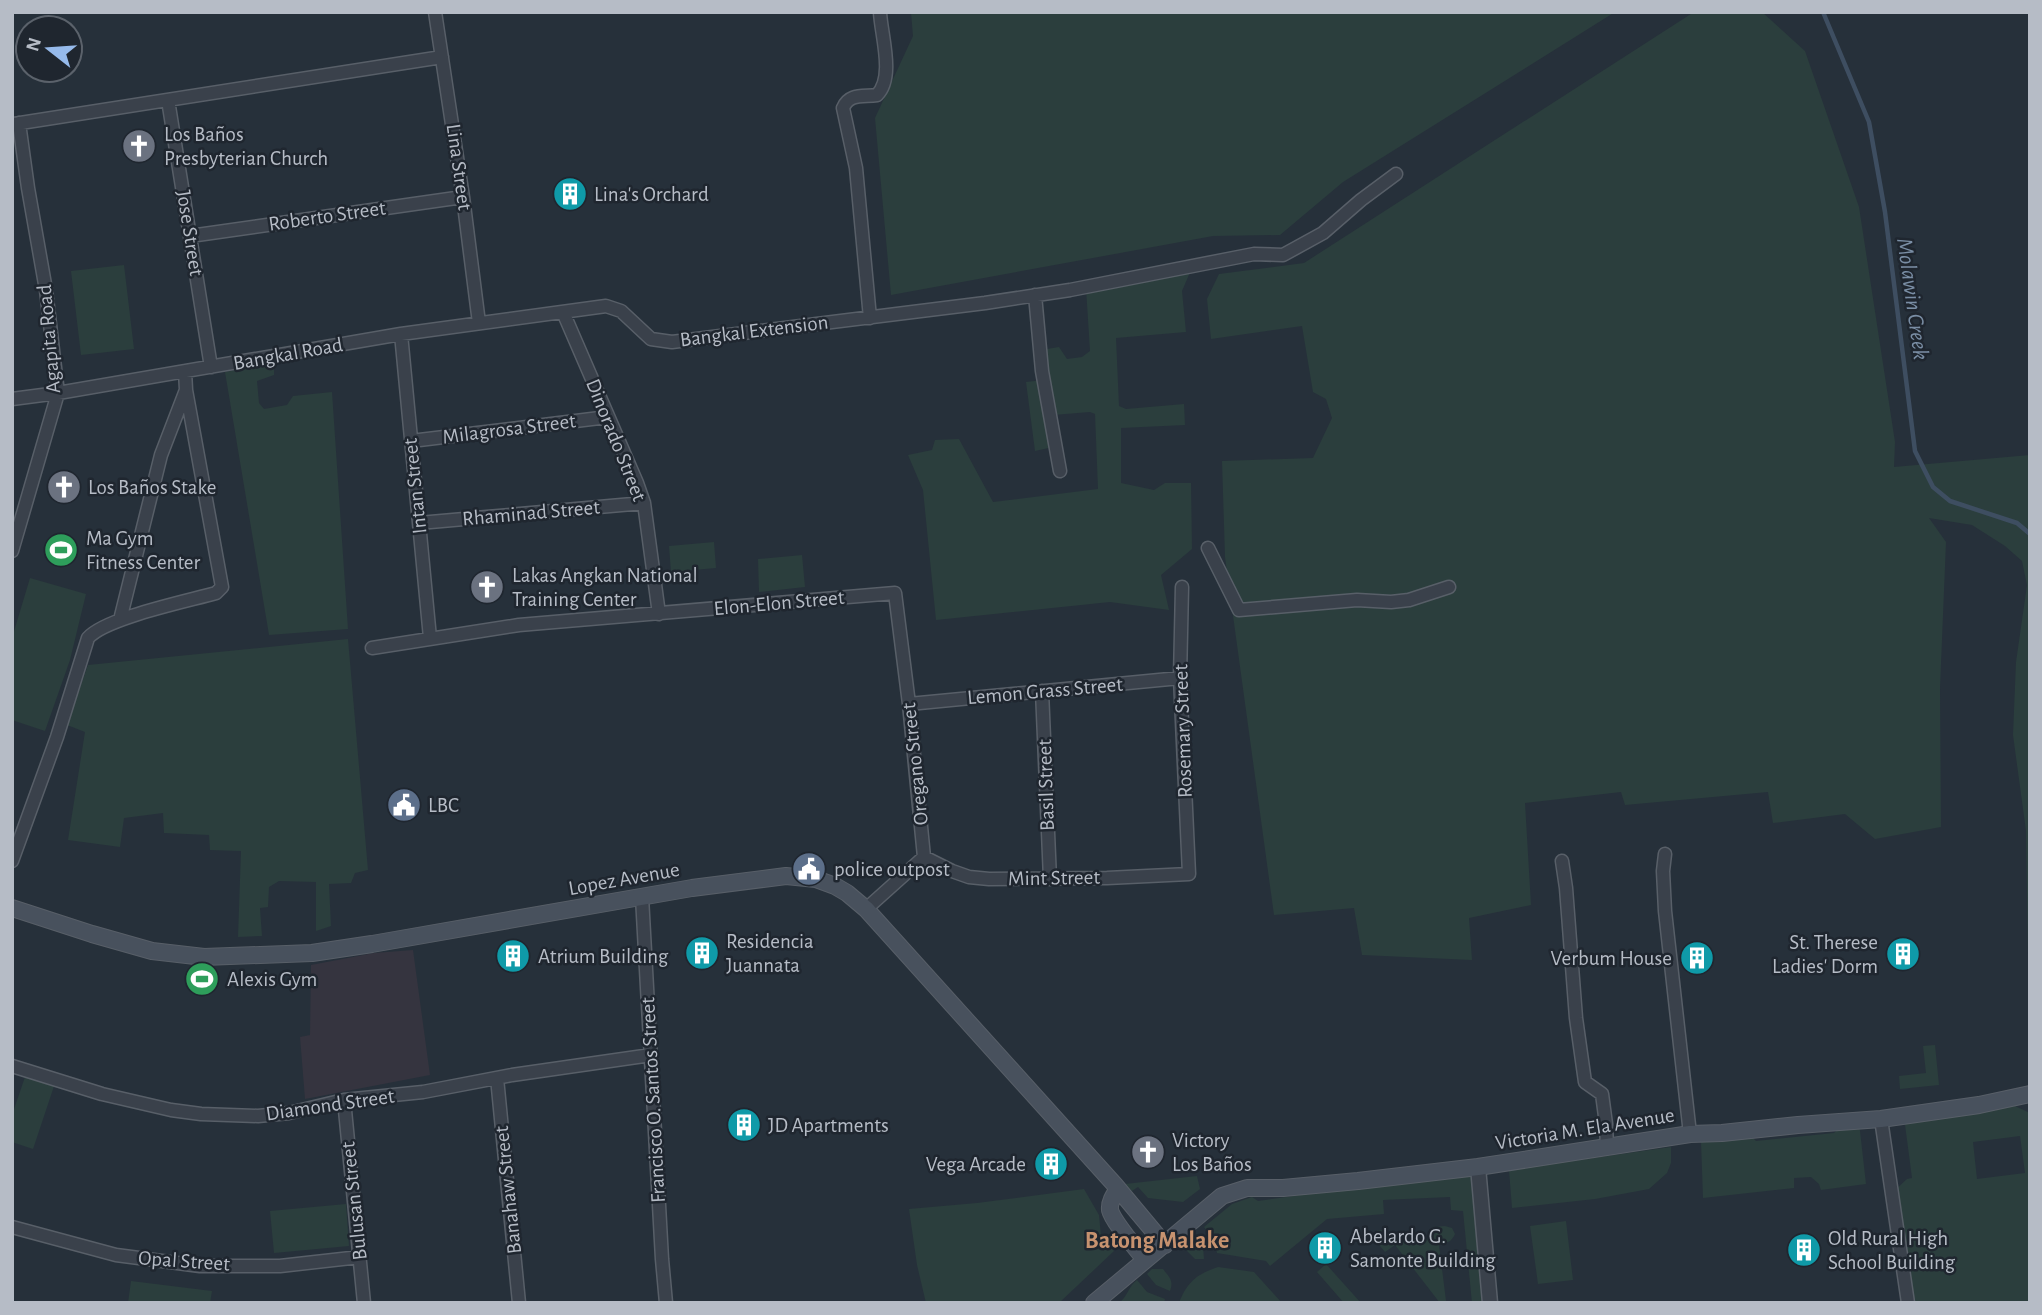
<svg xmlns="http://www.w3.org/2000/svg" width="2042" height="1315" font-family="'Alegreya Sans',sans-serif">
<rect width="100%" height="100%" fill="#26303a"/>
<path fill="#35343f" d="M413,950L430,1075L305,1099L300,1037L310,1035L311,965L374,953Z"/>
<path fill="#2b3e3d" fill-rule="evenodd" d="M911,12H1615L1343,182L1280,235L1213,236L891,295L875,118L913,36Z
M1694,12H1762L1805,51L1859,207L1895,442L1894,467L2030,455V1077L2026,831L2013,735L2016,662L2027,585L2022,561L2005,546L1972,525L1929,518L1946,542L1940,688L1941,827L1875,839L1845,814L1773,823L1768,792L1625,805L1621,792L1525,803L1531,905L1469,918L1472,960L1362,955L1354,908L1274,915L1225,557L1222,461L1313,458L1332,418L1326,399L1313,392L1302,326L1211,339L1207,299L1219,274L1304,263Z
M124,265L134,349L81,355L71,271Z
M1191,270L1182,291L1186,332L1116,338L1119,406L1126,409L1184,404L1185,425L1121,428V483L1154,490L1165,483H1191L1192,549L1161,575L1169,610L1110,602L936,620L923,490L908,455L932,450L935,440L959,439L993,502L1098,489L1095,414L1090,412L1053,415V447L1035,451L1026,382L1043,380L1041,350L1059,347L1067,359L1082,357L1090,351L1086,288Z
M274,363V375L257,381L259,403L264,409L287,405L293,396L332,392L348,629L269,635L225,372Z
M714,542L716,568L671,572L669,546Z
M802,555L805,587L759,592L758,559Z
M30,578L86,594L70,660L45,731L12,720V638Z
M348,639L368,870L355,873L351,883L329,884L331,926L316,931V882L279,881L269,887L268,907L260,908L262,936L238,937L241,851L210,850L209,835L164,833L163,813L124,818L120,847L68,840L85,732L67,725L88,665Z
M1935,1045L1939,1085L1900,1089L1899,1076L1926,1073L1923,1046Z
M25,1077L54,1086L33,1149L12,1142V1115Z
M2015,1106L2030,1113V1303H1910L1894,1191L1907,1179L1912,1178L1904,1117ZM2020,1136L2025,1173L1977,1179L1973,1142Z
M1859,1122L1866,1184L1821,1190L1819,1184L1811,1177L1794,1178V1188L1703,1198L1701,1142L1751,1136L1756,1141L1834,1133L1843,1124Z
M1671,1147V1163L1667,1173L1649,1189L1595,1199L1512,1208L1509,1170Z
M1474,1171L1487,1303H1472L1463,1211L1451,1210L1450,1197L1383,1200L1384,1214L1327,1219L1270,1266L1266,1261L1217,1253L1214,1239L1204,1227L1232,1204L1252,1197L1258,1201Z
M1197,1176L1200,1189L1183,1202L1148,1198L1138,1187L1132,1191L1125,1184Z
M1084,1189L1099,1215L1101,1236L1114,1251L1059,1303H926L917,1265L909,1209L977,1203Z
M346,1204L349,1246L274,1253L270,1211Z
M1566,1221L1573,1280L1538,1284L1530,1226Z
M1445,1226L1452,1228L1455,1234C1451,1243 1447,1242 1439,1245L1446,1301L1454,1303H1440L1395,1245L1385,1252C1379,1245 1374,1240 1377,1230H1383L1391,1234L1392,1241L1432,1238V1227Z
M1193,1234L1203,1246L1204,1259H1195L1186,1250V1240Z
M1326,1264L1361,1303H1344L1317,1272Z
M1218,1267L1254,1272L1282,1303H1179C1187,1282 1197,1274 1218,1267Z
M1152,1269H1163C1169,1277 1174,1280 1170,1291L1156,1285L1147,1274Z
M1137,1280L1147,1292L1165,1299L1164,1303H1119C1128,1296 1128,1287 1137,1280Z
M131,1281L212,1291L210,1303H128Z"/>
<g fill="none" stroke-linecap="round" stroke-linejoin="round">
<path stroke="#3e4e61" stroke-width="4.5" d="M1823,12L1869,122L1885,212L1915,451L1933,487L1950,501L2017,523L2030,534"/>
<g stroke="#585f68" stroke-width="15">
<path id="minor" d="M435,12L463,197L479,323
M168,100L211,367
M14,124L442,57
M190,236L463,197
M1035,295L1042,371L1060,471
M563,312L637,483L644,503L659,614
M870,318L856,168L843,108C849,93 863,97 877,95C895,77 881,35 880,12
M401,334L430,638
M12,399L58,393L401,334L606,306L621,311L651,339L672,342L985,303L1070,290L1254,254L1283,255L1323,233L1361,200L1396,174
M411,441L608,417
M419,523L644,503
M1208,548L1239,610L1357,600L1391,602L1409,600L1449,587
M12,551L58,393L46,290L28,188L19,123
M120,620L161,455L186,390L185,371
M372,648L519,625L895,593L909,704L924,857
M1042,691L1050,879
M909,704L1180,678
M1665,854L1663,871L1665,911L1690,1134
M924,857L952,871L969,877L989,879L1107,878L1189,874L1180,678L1182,587
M12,861L57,737L88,638C105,618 188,601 216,593L222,587L186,390
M1562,861L1566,888L1576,1018L1585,1082L1602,1094L1606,1124L1607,1147
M642,897L662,1259L666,1303
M866,909L924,857
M12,1066L102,1094L171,1110L201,1114L258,1116L289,1113L344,1100L423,1092L512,1075L651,1055
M497,1078L519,1303
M344,1100L364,1303
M1881,1119L1908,1303
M12,1227L116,1255L200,1266H280L360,1257"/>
</g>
<g stroke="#585f68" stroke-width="17">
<path id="tertiary" d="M1478,1167L1490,1303"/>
</g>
<g stroke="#585f68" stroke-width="18">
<path id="secondary" d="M12,908L92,934L152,951L204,957L312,953L372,944L692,888L786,876L816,879L835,886L847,893L866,909L1115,1185L1165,1245
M1118,1189C1114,1195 1109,1202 1110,1210C1113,1222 1137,1249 1145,1260
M1094,1303L1222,1196L1247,1188H1283L1358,1181L1478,1167L1690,1134L1722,1133L1798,1125L1881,1119L1979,1105L2030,1094"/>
</g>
<use href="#minor" stroke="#3a414b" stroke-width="12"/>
<use href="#tertiary" stroke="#3a414b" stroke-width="14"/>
<use href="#secondary" stroke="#48515d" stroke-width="16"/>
</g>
<defs>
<g id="church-disc" transform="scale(1.75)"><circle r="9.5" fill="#6b7280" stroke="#1f262f"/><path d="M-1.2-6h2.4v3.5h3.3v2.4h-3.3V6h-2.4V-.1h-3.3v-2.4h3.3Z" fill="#fff"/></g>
<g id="building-disc" transform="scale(1.75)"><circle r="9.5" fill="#0f9aa8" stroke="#1f262f"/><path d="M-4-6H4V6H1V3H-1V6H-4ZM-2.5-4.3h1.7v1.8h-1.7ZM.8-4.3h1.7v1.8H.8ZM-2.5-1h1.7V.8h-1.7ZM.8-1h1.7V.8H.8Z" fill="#fff"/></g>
<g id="stadium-disc" transform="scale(1.75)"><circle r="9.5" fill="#2e9e5b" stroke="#1f262f"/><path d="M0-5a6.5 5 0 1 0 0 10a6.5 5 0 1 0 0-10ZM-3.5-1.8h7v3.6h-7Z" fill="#fff"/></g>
<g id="civic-disc" transform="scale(1.75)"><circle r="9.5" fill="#5c6f8a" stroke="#1f262f"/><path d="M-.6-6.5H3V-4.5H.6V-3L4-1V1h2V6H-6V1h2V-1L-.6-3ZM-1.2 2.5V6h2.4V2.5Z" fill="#fff"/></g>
</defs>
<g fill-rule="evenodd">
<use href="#church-disc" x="139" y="146"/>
<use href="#building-disc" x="570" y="194"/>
<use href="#church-disc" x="64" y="487"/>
<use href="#stadium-disc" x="61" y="550"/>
<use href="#church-disc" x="487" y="587"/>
<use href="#civic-disc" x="404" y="805"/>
<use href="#civic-disc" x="809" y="869"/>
<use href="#building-disc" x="702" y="953"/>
<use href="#building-disc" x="1903" y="954"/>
<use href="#building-disc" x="513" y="956"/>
<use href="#building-disc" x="1697" y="958"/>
<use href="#stadium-disc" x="202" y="979"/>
<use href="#building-disc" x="744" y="1125"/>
<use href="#church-disc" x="1148" y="1152"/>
<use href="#building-disc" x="1051" y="1164"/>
<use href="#building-disc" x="1325" y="1248"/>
<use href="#building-disc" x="1804" y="1250"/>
</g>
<g text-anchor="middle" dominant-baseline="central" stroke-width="5" stroke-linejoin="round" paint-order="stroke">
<g font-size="21" fill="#b6bcc6" stroke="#1f262f" text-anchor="start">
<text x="164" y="134">Los Baños<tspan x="164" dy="24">Presbyterian Church</tspan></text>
<text x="594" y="194">Lina's Orchard</text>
<text x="88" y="487">Los Baños Stake</text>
<text x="86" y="538">Ma Gym<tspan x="86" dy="24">Fitness Center</tspan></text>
<text x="512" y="575">Lakas Angkan National<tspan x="512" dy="24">Training Center</tspan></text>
<text x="428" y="805">LBC</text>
<text x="834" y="869">police outpost</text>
<text x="726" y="941">Residencia<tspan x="726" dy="24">Juannata</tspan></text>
<text x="1878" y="942" text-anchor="end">St. Therese<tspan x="1878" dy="24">Ladies' Dorm</tspan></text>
<text x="538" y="956">Atrium Building</text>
<text x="1672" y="958" text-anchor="end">Verbum House</text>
<text x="227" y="979">Alexis Gym</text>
<text x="768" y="1125">JD Apartments</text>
<text x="1172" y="1140">Victory<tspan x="1172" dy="24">Los Baños</tspan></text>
<text x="1026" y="1164" text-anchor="end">Vega Arcade</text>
<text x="1350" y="1236">Abelardo G.<tspan x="1350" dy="24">Samonte Building</tspan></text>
<text x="1828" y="1238">Old Rural High<tspan x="1828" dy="24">School Building</tspan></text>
</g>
<g font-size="21" fill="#b6bcc6" stroke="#1f262f">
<text transform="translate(459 167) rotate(82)">Lina Street</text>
<text transform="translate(327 216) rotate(-8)">Roberto Street</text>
<text transform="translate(190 233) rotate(81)">Jose Street</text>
<text transform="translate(754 331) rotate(-7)">Bangkal Extension</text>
<text transform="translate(49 339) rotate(-95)">Agapita Road</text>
<text transform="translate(288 354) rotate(-10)">Bangkal Road</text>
<text transform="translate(509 429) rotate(-7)">Milagrosa Street</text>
<text transform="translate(616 440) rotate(68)">Dinorado Street</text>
<text transform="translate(415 486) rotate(-96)">Intan Street</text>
<text transform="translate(531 513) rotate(-5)">Rhaminad Street</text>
<text transform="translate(779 603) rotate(-5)">Elon-Elon Street</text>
<text transform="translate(1045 691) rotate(-5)">Lemon Grass Street</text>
<text transform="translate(1183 731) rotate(-92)">Rosemary Street</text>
<text transform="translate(915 764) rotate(-96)">Oregano Street</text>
<text transform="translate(1046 785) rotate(-92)">Basil Street</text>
<text transform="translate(1054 878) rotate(-1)">Mint Street</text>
<text transform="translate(624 879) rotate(-10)">Lopez Avenue</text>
<text transform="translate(653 1100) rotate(-93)">Francisco O. Santos Street</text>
<text transform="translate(330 1105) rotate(-8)">Diamond Street</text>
<text transform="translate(1585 1129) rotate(-9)">Victoria M. Ela Avenue</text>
<text transform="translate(508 1190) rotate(-96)">Banahaw Street</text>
<text transform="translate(354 1201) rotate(-96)">Bulusan Street</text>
<text transform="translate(184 1261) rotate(4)">Opal Street</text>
</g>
<g font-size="23" font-style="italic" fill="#7a8ea5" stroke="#1f262f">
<text transform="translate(1912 299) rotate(82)">Molawin Creek</text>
</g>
<g font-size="24" font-weight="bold" fill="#c7926f" stroke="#1f262f">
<text x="1157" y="1241">Batong Malake</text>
</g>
</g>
<rect width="2042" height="1315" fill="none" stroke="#b6bcc6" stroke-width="28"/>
<g transform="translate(49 49) rotate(287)"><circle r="33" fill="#1f262f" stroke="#5b626b" stroke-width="2"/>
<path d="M0-5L12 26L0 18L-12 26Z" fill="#96baeb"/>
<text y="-10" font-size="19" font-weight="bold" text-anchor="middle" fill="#b6bcc6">N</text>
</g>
</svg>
